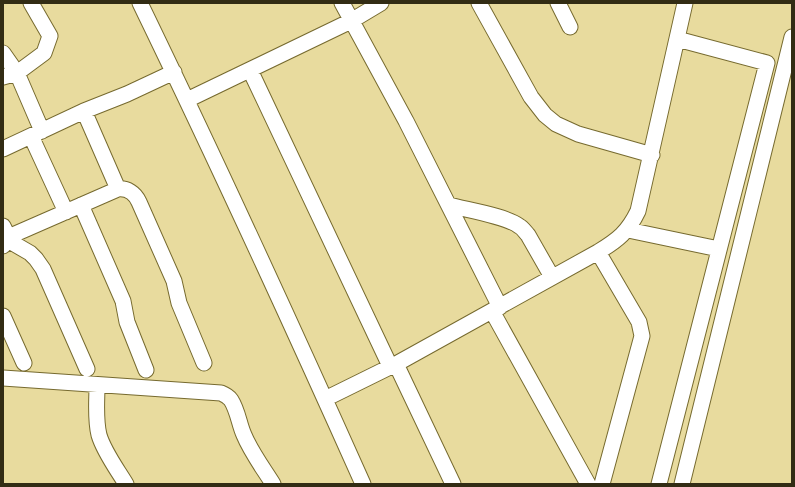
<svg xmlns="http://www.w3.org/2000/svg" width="795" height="487" font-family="'Alegreya Sans',sans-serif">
<rect width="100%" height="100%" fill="#e8db9e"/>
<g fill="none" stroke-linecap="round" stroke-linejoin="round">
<g stroke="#766a2f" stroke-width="17">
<path id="street" d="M140,3C217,162 291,323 363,484
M342,3L406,121L500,307
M479,3L531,97L545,115L556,124L578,134L652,155
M558,3L570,27
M3,53L17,73L42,131
M250,70L390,366
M3,77L17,73L44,53L50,36L31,3
M187,100L351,21L381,3
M84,111L118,189
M31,136L66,212
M3,149L84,111L127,94L174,72
M81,205L123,301L127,322L146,370
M449,205C467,210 506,216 519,226C523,228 525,232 528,235L552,277
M3,226L11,242L30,253L36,259L43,269L87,369
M628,230L719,249
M3,246L15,234L118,189C127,188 135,193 139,202L174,281L179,303L204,363
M598,252L639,322L642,336L602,484
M492,311L588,484
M3,316L24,363
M396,364L453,484
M3,378L221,393C226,395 228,396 231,400C238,411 239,424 244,435C251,452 263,468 273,484
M97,385C97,401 95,419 99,435C104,452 117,469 126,484
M325,399L396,364L598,252C618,240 628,232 638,211L685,3
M659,484L767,63L677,39
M682,484L792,37"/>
</g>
<use href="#street" stroke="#fff" stroke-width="15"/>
</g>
<rect width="795" height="487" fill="none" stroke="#322c14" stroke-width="8"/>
</svg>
